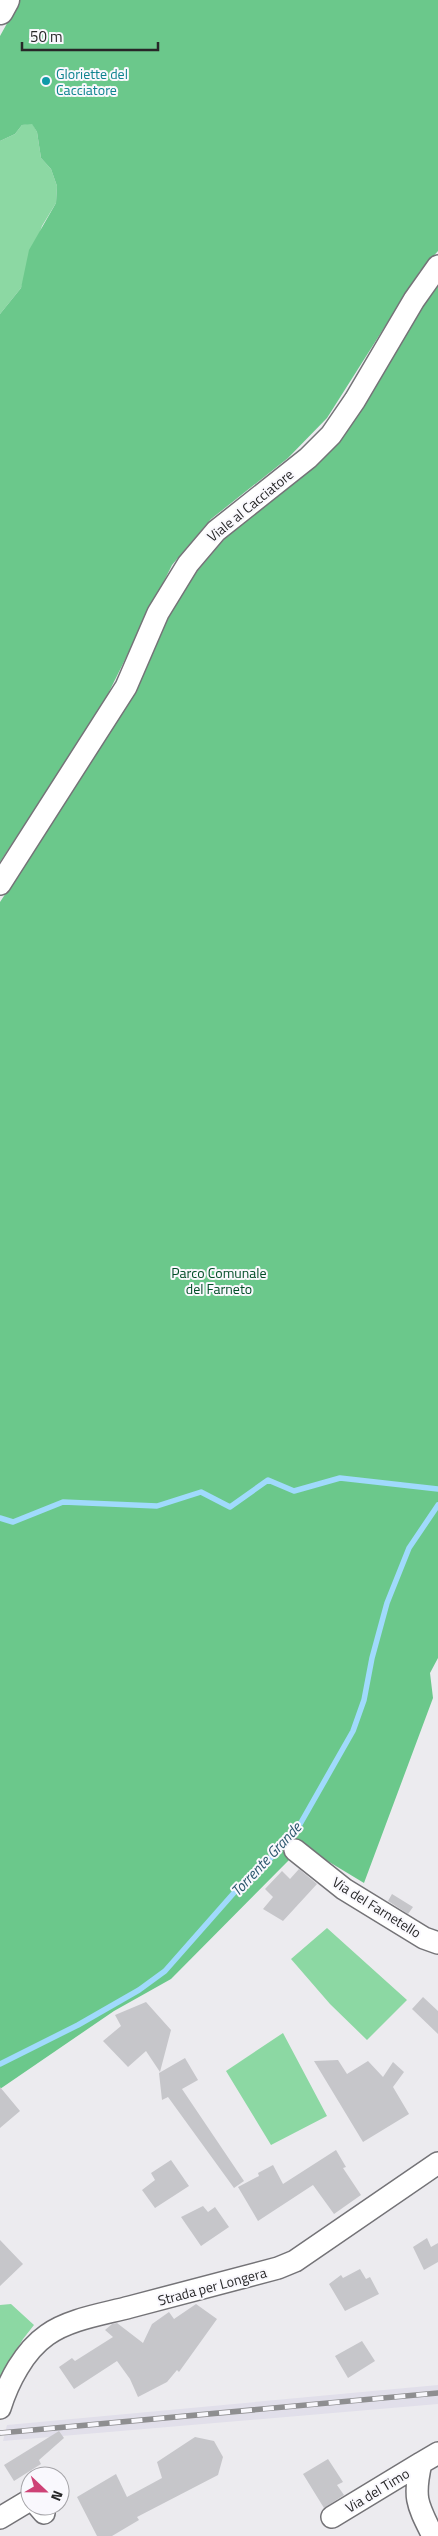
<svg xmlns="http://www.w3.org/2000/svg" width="438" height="2536" font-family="'Titillium Web',sans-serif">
<rect width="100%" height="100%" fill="#ecebef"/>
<path fill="#e1dfea" d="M438,2385V2404L3,2441L7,2425Z"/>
<path fill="#8cd8a3" d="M32,123L37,132L41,158L51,169L57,186L56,203L42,226L21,288L0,314V141L15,134L22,125Z
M327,1928L407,2000L367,2040L330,2004L291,1959Z
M283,2033L327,2116L271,2145L226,2071Z
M11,2304L34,2325L23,2339L0,2379V2305Z"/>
<path fill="#6bc88b" d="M20,0H438V251L420,271L327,418L288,458L211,519L172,565L100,710L0,862V314L21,288L29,250L56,203L57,186L51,169L41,158L37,132L32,124L22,125L15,134L0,141V36Z
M438,286V1658L430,1673L433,1698L364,1883L311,1851L289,1860L171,1979L114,2011L0,2089V902L46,832L188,582L227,536L286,490L339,443L423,305Z"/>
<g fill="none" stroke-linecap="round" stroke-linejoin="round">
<path stroke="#a0dafc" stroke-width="5.5" d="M0,1518L13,1522L63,1502L157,1506L201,1492L230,1507L268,1480L294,1491L340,1478L438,1489
M0,2064L78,2025L139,1990L165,1971L247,1878L271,1858L299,1826L353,1731L364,1700L372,1658L387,1603L409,1548L438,1505"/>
</g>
<path fill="#c6c6ca" d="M299,1869L317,1884L283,1921L263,1909L273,1897L265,1889L282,1871L290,1879Z
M392,1894L413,1907L408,1914L388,1901Z
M423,1997L438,2011V2034L412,2009Z
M146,2002L171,2030L160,2072L146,2051L128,2067L103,2041L121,2026L115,2015Z
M185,2058L198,2080L182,2089L244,2181L234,2188L168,2097L162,2100L159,2073Z
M338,2060L347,2074L368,2061L383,2077L393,2062L404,2072L393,2087L409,2114L363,2142L314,2061Z
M0,2087L20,2111L0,2128Z
M336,2150L346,2167L343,2168L361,2195L334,2214L313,2185L258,2221L238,2187L259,2176L258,2173L273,2165L283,2184Z
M171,2160L189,2186L155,2208L142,2190L155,2180L151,2173Z
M203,2206L208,2212L215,2207L229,2227L201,2246L181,2217Z
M427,2238L431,2247L438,2243V2262L424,2270L413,2247Z
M0,2240L23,2264L0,2286Z
M360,2269L366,2279L370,2277L379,2294L345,2311L329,2284L341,2275L343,2278Z
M196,2304L217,2319L179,2372L177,2370L167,2382L138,2397L130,2379L117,2361L74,2389L59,2367L72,2358L75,2361L113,2337L105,2330L112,2324L117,2323L143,2343L152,2324L169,2312L174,2319Z
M362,2341L375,2361L348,2378L335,2356Z
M59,2431L64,2438L39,2460L41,2464L14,2481L4,2465Z
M195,2437L214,2441L223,2457L218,2475L137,2517L139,2520L112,2536H97L77,2497L116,2474L127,2497L162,2478L157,2462Z
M328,2459L343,2482L337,2485L344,2495L324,2508L303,2474Z"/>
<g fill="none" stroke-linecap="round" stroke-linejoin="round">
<g stroke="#747377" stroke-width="24">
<path id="minor" d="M0,884L126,687L158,613L188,564L216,531L308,458L331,435L355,400L414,300L438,266
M295,1850L344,1889L424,1938L438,1943
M0,2408C8,2382 24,2351 47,2335C69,2319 104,2314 130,2307C180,2294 229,2281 278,2268L295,2261L438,2163
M38,2506L44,2513
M332,2517L421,2463
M0,2518L30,2500
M433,2536C417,2504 413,2498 421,2463L438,2453"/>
</g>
<g stroke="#747377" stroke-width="29">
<path id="major" d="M0,11L6,0"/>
</g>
<use href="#minor" stroke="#fff" stroke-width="21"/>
<use href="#major" stroke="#fff" stroke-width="26"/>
<g stroke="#8e8e90" stroke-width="5.5">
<path id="rail" d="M0,2433L438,2393"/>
</g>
<use href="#rail" stroke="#f9f8fd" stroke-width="4" stroke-dasharray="11" stroke-linecap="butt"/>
</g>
<circle fill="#0f9aa8" stroke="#f9f8fd" stroke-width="2" cx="46" cy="81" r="5"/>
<g text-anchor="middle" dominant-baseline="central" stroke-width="4" stroke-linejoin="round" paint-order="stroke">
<g font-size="14" fill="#0d838f" stroke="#f9f8fd" text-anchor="start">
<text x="56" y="73">Gloriette del<tspan x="56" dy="16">Cacciatore</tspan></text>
</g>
<g font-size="14" fill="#272728" stroke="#f9f8fd">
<text transform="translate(250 505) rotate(-39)">Viale al Cacciatore</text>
<text transform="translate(377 1907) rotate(32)">Via del Farnetello</text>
<text transform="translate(212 2286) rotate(-15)">Strada per Longera</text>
<text transform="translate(377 2490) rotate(-31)">Via del Timo</text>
</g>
<g font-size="14" fill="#014d27" stroke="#f9f8fd">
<text x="219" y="1272">Parco Comunale<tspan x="219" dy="16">del Farneto</tspan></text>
</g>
<g font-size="15" font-style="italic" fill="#2b576e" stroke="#f9f8fd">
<text transform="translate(266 1859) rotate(-47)">Torrente Grande</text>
</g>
</g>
<g transform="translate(45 2491) rotate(112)"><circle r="24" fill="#f9f8fd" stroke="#a5a4a8"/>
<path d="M0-4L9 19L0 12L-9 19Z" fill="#ce4276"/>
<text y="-8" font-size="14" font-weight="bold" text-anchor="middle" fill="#272728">N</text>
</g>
<path d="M22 42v8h136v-8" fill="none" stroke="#272728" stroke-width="2.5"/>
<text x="30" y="42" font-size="15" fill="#272728" stroke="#f9f8fd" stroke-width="4" paint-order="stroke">50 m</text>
</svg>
